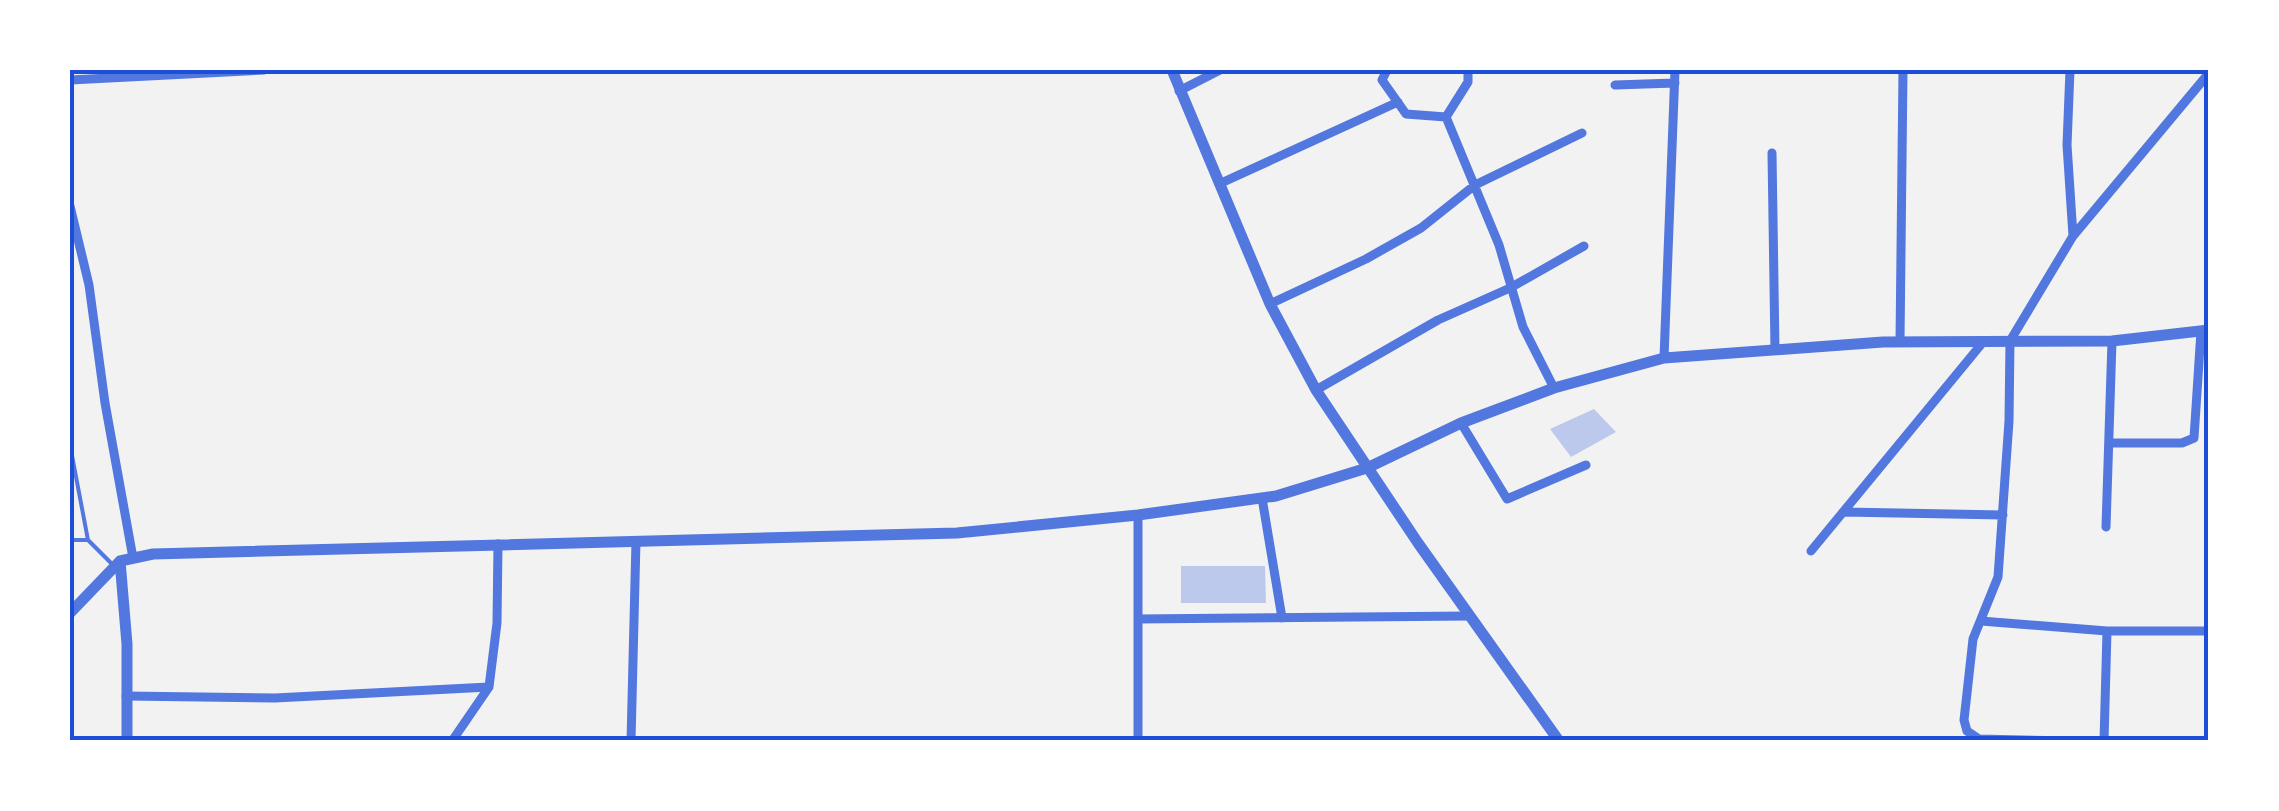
<svg xmlns="http://www.w3.org/2000/svg" width="2279" height="811" font-family="'Source Serif 4',serif">
<rect width="100%" height="100%" fill="#f2f2f2"/>
<path fill="#bdc9ec" d="M1594,409L1616,432L1571,457L1550,429Z
M1181,566H1265L1266,603H1181Z"/>
<g fill="none" stroke-linecap="round" stroke-linejoin="round">
<path stroke="#5277de" stroke-width="4" d="M70,445L88,540
M70,540H88L114,566"/>
<path stroke="#5277de" stroke-width="9" d="M1387,70L1382,80L1406,114L1446,117L1499,245L1523,327L1554,388
M2070,70L2067,145L2073,236
M70,80L264,70
M1615,85L1675,83
M1179,91L1220,70
M1446,117L1468,82V70
M1772,153L1775,350
M1219,184L1398,102
M70,206L89,285L105,403L133,558
M1270,304L1366,259L1421,228L1475,185L1582,133
M1900,342L1903,70
M1664,358L1675,70
M1316,390L1438,320L1510,288L1584,246
M1461,423L1507,499L1586,465
M2109,443H2182L2194,438L2201,331
M1262,498L1282,618
M1844,512L2003,515
M2106,527L2112,341
M1811,551L1984,341
M1138,619L1470,616
M1981,621L2107,631H2209
M126,696L275,698L489,687L497,623L498,544
M452,741L489,687
M631,741L636,541
M1138,741V515
M2070,741L1979,739L1967,731L1964,720L1973,639L1998,577L2009,421L2010,341L2073,236L2209,73
M2104,741L2107,631"/>
<path stroke="#5277de" stroke-width="11" d="M1172,70L1270,304L1316,390L1418,543L1559,741
M120,561L127,644V741
M70,613L120,561L153,554L957,533L1138,515L1276,496L1367,468L1461,423L1554,388L1664,358L1883,342L2112,341L2209,330"/>
</g>
<rect width="2279" height="811" fill="none" stroke="#ffffff" stroke-width="145"/>
<rect x="72" y="72" width="2134" height="666" fill="none" stroke="#1d4ed8" stroke-width="4"/>
</svg>
